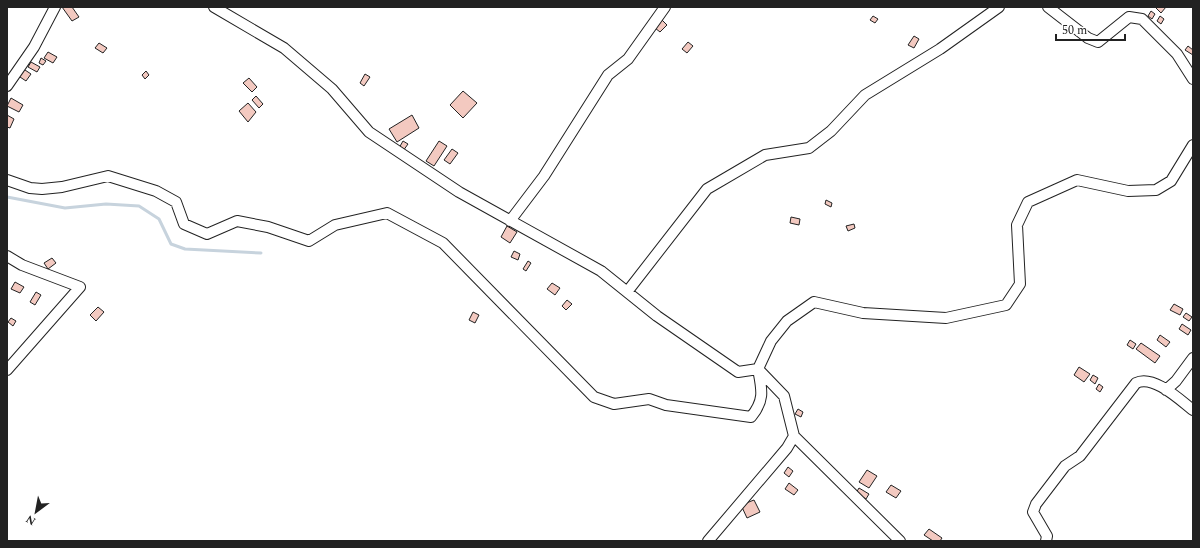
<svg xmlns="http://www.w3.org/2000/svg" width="1200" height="548" font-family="Spectral,serif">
<rect width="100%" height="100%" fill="#fff"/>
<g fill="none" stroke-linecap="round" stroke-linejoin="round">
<path stroke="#c7d3dd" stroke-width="3" d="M7,197L65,208L106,204L139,206L159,219L171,244L185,249L261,253"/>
</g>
<path fill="#f3c9c0" stroke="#222" d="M62,7H72L79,17L72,21Z
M1155,7H1166L1161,13Z
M1151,11L1155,14L1152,19L1148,16Z
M873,16L878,19L875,23L870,20Z
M1160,16L1164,19L1161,24L1157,21Z
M662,20L667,25L660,32L655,28Z
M914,36L919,39L914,48L908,45Z
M688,42L693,46L687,53L682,49Z
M99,43L107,48L103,53L95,48Z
M1188,46L1193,50V55L1185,50Z
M48,52L57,57L53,63L44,58Z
M41,58L46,61L43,65L39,63Z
M31,62L40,67L37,72L28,67Z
M22,68L31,74L26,81L17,75Z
M146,71L149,75L145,79L142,75Z
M365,74L370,77L364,86L360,83Z
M249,78L257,87L252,92L243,83Z
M463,91L477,103L463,118L450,105Z
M256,96L263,104L259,108L252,100Z
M11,98L23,105L19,112L7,106Z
M248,103L256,112L248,122L239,111Z
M7,115L14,119L10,128L7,127Z
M412,115L419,128L397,142L389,129Z
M403,141L408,144L403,151L399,148Z
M439,141L447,146L434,166L426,161Z
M452,149L458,153L450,164L444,160Z
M826,200L832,203L831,207L825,204Z
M791,217L800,219L799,225L790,223Z
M854,224L855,228L848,231L846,226Z
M507,226L517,232L510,243L501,237Z
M514,251L520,254L518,260L511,257Z
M52,258L56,263L48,269L44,263Z
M528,261L531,263L526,271L523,269Z
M15,282L24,287L20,293L11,289Z
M552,283L560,288L555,295L547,289Z
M36,292L41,295L35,305L30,302Z
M567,300L572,304L566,310L562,306Z
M1174,304L1183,309L1180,315L1170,310Z
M98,307L104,312L96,321L90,315Z
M473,312L479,315L475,323L469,320Z
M1186,313L1192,317L1189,321L1183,317Z
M11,318L16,321L13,326L8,322Z
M1182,324L1191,330L1188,335L1179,329Z
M1160,335L1170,342L1166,347L1157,340Z
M1130,340L1136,344L1133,349L1127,345Z
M1141,343L1160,356L1155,363L1136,349Z
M1079,367L1090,374L1084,382L1074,375Z
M1093,375L1098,378L1095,384L1090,380Z
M1099,384L1103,387L1100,392L1096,389Z
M798,409L803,412L801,417L795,414Z
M788,467L793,471L789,477L784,473Z
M867,470L877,476L869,488L859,482Z
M789,483L798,490L794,495L785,489Z
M891,485L901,491L896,498L886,492Z
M859,488L869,494L866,499L856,493Z
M754,500L760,512L747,518L741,505Z
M929,529L942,538L940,541H933L924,535Z"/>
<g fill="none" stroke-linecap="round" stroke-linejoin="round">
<g stroke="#222" stroke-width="12">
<path id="minor" d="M1048,7L1088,38L1098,42L1129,17L1142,19L1177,54L1193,79
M7,86L34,47L55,7
M7,180L30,188L42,189L62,187L108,176L156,191L176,202L184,224L207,234L237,221L268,227L309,241L335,225L387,213L443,243L594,397L614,404L649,399L666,405L751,417C765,400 762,390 758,369L738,372L657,316L601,271L459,192L369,132L332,89L284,48L214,7
M510,221L544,176L608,75L628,59L665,7
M7,256L22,265L80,287L7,370
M627,292L707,189L765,155L809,148L831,131L865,95L940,49L999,7
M1166,390L1176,381L1193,358
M708,541L787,448L794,436
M900,541L794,436L784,396L758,369L771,341L787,321L814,302L863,313L946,318L1006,305L1020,284L1017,225L1028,202L1077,180L1128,191L1156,190L1171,181L1193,145
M1046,541L1047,536L1033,512L1036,504L1065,466L1080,456L1136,383C1153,374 1180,400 1193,410"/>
</g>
<use href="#minor" stroke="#fff" stroke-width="10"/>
</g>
<rect width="1200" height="548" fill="none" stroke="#222222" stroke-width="16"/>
<g transform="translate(36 512) rotate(212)" stroke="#ffffff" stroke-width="3" paint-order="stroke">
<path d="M0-3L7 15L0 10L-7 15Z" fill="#222222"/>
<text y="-6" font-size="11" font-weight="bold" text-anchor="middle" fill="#222222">N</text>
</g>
<path d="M1056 34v6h69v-6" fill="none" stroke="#222222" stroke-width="2"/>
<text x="1062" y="34" font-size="12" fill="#222222" stroke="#ffffff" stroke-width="3" paint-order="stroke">50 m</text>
</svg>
